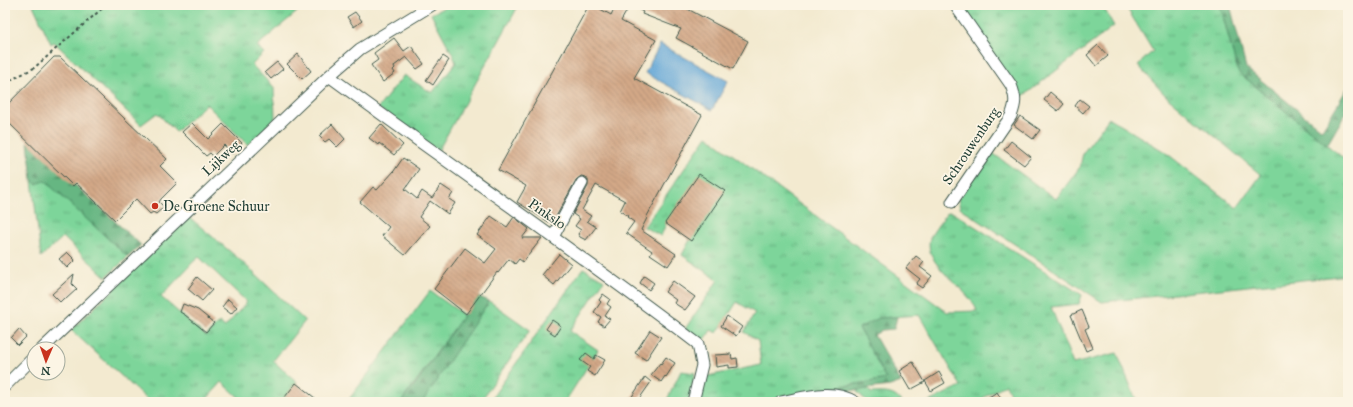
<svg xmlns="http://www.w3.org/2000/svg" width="1353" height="407" font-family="'IM FELL Great Primer',serif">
<defs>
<pattern id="grass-tufts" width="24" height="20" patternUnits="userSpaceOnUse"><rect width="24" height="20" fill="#7dd59a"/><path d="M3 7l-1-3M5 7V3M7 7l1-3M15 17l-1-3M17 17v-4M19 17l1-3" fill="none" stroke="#66ae7e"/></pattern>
<pattern id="forest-firs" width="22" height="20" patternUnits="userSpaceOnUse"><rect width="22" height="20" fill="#66b682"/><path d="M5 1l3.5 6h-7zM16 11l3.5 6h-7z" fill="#53956b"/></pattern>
<pattern id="building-back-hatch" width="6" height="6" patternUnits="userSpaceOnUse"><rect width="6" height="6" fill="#d3a887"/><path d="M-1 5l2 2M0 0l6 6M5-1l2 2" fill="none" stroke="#ab8a6f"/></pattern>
</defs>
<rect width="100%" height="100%" fill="#fcf5e5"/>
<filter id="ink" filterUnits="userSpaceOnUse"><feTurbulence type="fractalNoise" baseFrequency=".025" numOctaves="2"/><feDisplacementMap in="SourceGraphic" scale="8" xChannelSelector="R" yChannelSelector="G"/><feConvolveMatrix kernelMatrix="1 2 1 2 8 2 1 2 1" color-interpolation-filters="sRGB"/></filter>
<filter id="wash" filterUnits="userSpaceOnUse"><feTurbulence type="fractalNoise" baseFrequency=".012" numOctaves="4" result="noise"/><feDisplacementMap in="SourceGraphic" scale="16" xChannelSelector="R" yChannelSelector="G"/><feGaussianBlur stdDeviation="0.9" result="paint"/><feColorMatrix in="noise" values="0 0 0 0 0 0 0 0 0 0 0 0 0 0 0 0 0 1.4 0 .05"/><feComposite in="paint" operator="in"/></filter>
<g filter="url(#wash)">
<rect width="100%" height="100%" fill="#f3ead0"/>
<path fill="url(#grass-tufts)" stroke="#4e8967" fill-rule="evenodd" d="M33,5H305L257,46L264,53L252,65L274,88L275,119L248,145L206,104L176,132L157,113L141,125L54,42L51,44Z
M449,5H517L515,12L438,151L378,108L404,75L432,93L456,63L453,55L431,14Z
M957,5H1102L1114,26L1022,97L1018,92Z
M1125,5H1220L1238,72L1348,162V275L1102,302L960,208L958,199L991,152L1056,199L1080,167L1083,153L1109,118L1165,152L1237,208L1261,175L1165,95L1138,65L1153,51Z
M707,136L947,312L977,311C969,287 922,266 930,238C933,231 943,219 948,212L954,213L1082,295L1079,304L1051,307L1073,364L1117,353L1137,402H1013L1006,384L976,402H928L961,386L919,315L879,318L859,328L887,379L833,388L764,402H699L703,377L761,365L758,341L744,332L755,313L737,302L717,333L711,330L706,338L700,342L685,329L718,280L682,255L691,238L667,221L661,236L644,227Z
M32,180L36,184L45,180L128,257L106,277L63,237L41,257Z
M189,217L239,259L305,321L273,361L297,382L281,402H244L222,382L204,402H150L71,330ZM199,257L247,302L225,327L219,322L206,336L161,297L193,262Z
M583,268L604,280L570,331L598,350L565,402H489Z
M430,291L464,315L401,402H347Z
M489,301L530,330L480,402H424L422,401Z
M681,371L695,373L689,402H666Z
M868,389L871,393C882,393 894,391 901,402H868L856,391Z"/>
<path fill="url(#forest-firs)" stroke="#427a5b" d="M1220,5H1230L1246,68L1322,130L1348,87V109L1327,145L1238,72Z
M28,142L141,245L128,257L45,181L36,184L32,180Z
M477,296L489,301L423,401L424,402H401L416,383Z
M897,317L894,329L882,330L874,335L901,382L890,386L849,391L833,388L886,379L859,328L879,318Z"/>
<path fill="#62a6d7" stroke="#407286" d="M660,44L728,81L712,110L645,73Z"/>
<g id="blocks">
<path fill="url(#building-back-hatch)" d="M589,5H593L611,15L616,5H630L621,21L656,40L634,78L702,115L646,218H647L641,230L676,254L668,266L650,254L652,251L626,233L634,222L627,217L628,216L620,211L625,201L596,185L582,210L591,216L587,221L596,227L586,240L580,237L578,234L581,230L575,226L580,219L573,214L588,186V180L586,177L581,176L576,180L552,224L517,202L526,186L498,170Z
M631,5H680L748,41L733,69L676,38L681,29L642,14L643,12Z
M355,12L362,21L354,27L347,17Z
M394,38L404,51L411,46L424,64L417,69L406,57L394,66L395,68L393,70L395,73L383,82L371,65L378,60L374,53Z
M1098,45L1108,56L1096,66L1087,55Z
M298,54L311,71L302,79L287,64Z
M443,56L449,60L433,85L426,80Z
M54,57H60L167,159L160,166L177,183L161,199L159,202L164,207L156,214L153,212L150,214L136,199L115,220L76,183L73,186L5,119V107Z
M277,62L283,69L271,79L265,72Z
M1050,92L1064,104L1058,111L1044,100Z
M1080,99L1089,106L1083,113L1075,106Z
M1020,116L1040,130L1033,139L1014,125Z
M192,123L208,139L223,124L242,143L232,154L224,145L213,156L210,153L206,156L182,132Z
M332,124L345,139L337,147L329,139L325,142L319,136Z
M381,124L403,145L394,155L379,143L378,145L369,138Z
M1011,141L1031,157L1024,165L1004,150Z
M403,158L419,169L405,189L417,199L422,191L432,198L441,185L453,193L449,199L455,203L448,214L430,201L419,217L430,226L405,255L382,236L389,227L360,202L373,187L377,190L394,171Z
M699,174L725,191L691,241L665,223Z
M491,216L507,227L514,217L529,229L522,238H542L523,262L519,259L515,264L509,259L498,273L497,272L466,314L434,289L465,248L485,263L496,249L477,235Z
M67,252L75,260L67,268L59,259Z
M559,254L571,264L554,285L542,275Z
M916,256L924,262L920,267L932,276L922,288L916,284L920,279L906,268Z
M74,274L72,284L77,289L66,299L64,298L60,302L52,294Z
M644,276L654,283L649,290L640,283Z
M197,277L212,290L202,301L188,289Z
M673,281L695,297L685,310L674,303L676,300L665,292Z
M603,294L610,299L607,304L611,307L605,316L610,319L604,326L598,322L601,317L594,312L601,302L599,300Z
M228,299L237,307L231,314L222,307Z
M183,304L198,310L214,323L206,332L185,315L180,312Z
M1082,310L1089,327L1085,329L1093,348L1086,351L1071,315Z
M727,316L742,327L736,336L721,326Z
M552,320L561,326L555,335L546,329Z
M19,329L26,337L18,345L11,338Z
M650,330L661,337L646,360L635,353Z
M586,353L594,359L596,355L605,360L595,376L587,371L590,367L580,360Z
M731,354L732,359L737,358L738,367L729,368V365L716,367L715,355Z
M666,357L675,363L666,377L665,376L661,382L651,375L660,363L661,364Z
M913,362L925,382L910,390L899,371Z
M939,372L945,383L931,391L925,381Z
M645,377L651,382L637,402L631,398Z
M296,383L320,402H281Z
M997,392L1003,402H981Z"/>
</g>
</g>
<g filter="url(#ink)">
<use href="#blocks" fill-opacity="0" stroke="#3f574b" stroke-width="1"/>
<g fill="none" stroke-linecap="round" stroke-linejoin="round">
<g stroke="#3f574b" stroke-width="13">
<path id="minor" d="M329,76C452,166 577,252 698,344L702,365L693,402
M952,202L1011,116C1016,103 1016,98 1011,85L955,5
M553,237L582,183
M42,349L329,76L360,49L432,5
M5,386L34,357
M781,402C806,397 832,388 855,402"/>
</g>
<path stroke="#3f574b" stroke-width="2" stroke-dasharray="3 3" stroke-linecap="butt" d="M5,83L34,68L106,5
M1348,131C1346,135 1345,141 1348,145"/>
<use href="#minor" stroke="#fff" stroke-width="11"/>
</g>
</g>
<circle fill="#c8321e" stroke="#fcf5e5" stroke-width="1.5" cx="155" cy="206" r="4"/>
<g text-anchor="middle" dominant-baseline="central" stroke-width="3.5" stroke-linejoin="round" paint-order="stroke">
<g font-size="14" fill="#1f3d34" stroke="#fcf5e5">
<text transform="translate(971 146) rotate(-56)">Schrouwenburg</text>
<text transform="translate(221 158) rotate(-43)">Lijkweg</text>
<text transform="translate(547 214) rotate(35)">Pinkslo</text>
</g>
<g font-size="14" fill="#1f3d34" stroke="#fcf5e5" text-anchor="start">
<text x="163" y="206">De Groene Schuur</text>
</g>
</g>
<rect width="1353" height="407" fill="none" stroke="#fcf5e5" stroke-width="20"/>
<g transform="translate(46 361) rotate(182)"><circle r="19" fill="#fcf5e5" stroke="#a4ab9e"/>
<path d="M0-3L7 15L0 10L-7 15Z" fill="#c8321e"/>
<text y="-6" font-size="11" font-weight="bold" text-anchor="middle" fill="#1f3d34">N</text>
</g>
</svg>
